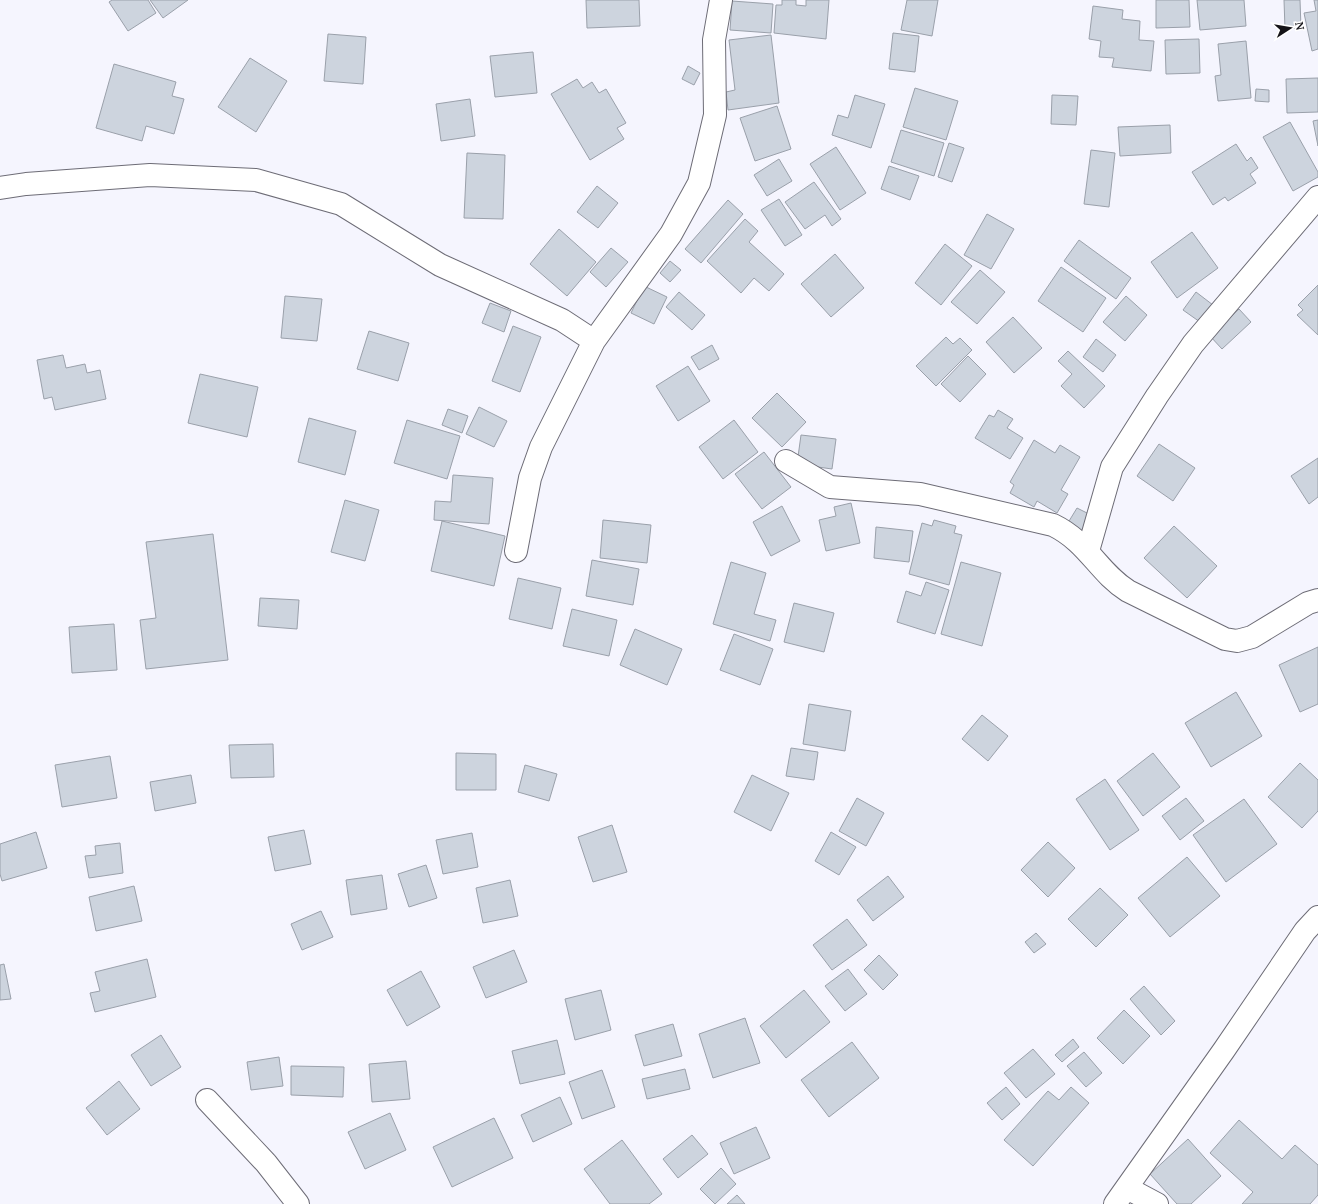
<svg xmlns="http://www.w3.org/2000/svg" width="1318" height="1204" font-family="'PT Serif',serif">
<rect width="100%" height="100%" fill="#f5f5fe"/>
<path fill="#cdd4de" stroke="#9aa0aa" d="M112,0H148L156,13L128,31L109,2Z
M150,0H188L163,18Z
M586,0H639L640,26L587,28Z
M782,0H796V5L806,6V0H829L826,39L774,33L776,5H782Z
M907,0H938L932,36L901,30Z
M1156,0H1189L1190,27L1156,28Z
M1197,0H1244L1246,26L1200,30Z
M1284,0H1300L1301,28L1285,29Z
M1314,0H1318V49L1312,51L1304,13L1316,11Z
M732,1L773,4L771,33L730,30Z
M1093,6L1123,10L1122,19L1140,21L1139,40L1154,41L1151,71L1112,67L1114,58L1099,57L1101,41L1089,39Z
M893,33L919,36L915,72L889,69Z
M328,34L366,37L363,84L324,81Z
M771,35L779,103L728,110L726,92L735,90L729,40Z
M1199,39L1200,73L1166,74L1165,40Z
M1246,41L1251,98L1218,101L1215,76L1221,75L1218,44Z
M533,52L537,93L495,97L490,56Z
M250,58L287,81L256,132L218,107Z
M114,64L176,82L172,96L184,99L174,134L146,126L142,141L96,128Z
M688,66L700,73L694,85L682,79Z
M1318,78V112L1287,113L1286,79Z
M577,79L583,88L592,82L599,93L606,89L626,123L617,128L624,139L590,160L551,94Z
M915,88L958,101L946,140L903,127Z
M1256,89L1269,90V102L1255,101Z
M855,95L885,104L871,148L832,135L838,115L848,118Z
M1052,95L1078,96L1076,125L1051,124Z
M470,99L475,136L441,141L436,104Z
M777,106L791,149L755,161L740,118Z
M1318,120V146L1313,121Z
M1290,122L1318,172V177L1293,191L1263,137Z
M1170,125L1171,153L1120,156L1118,127Z
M901,130L944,143L934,176L891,162Z
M949,143L964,148L952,182L938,177Z
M1236,144L1247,161L1251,157L1258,168L1250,174L1256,183L1228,201L1225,197L1213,205L1192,172Z
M836,147L866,193L840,210L810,164Z
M1091,150L1115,153L1109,207L1084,204Z
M467,153L505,155L503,219L464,218Z
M779,159L792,181L767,196L754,175Z
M889,166L919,176L910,200L881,189Z
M814,182L841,219L832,226L825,215L805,229L785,202Z
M597,186L618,203L598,228L577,212Z
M779,199L802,235L785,246L761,210Z
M728,200L743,214L701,263L685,249Z
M987,214L1014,229L991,269L964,255Z
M745,219L758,231L749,242L784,274L769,291L754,278L741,293L707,261Z
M559,229L596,262L567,296L530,264Z
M1192,232L1218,268L1177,298L1151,262Z
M1079,240L1131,278L1116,299L1064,261Z
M945,244L972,266L941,305L915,283Z
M611,248L628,262L606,287L590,272Z
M835,254L864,288L831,317L801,284Z
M670,261L681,270L670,282L660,273Z
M1061,267L1106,298L1083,332L1038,301Z
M980,270L1005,292L977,324L951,302Z
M1318,285V335L1297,315L1303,310L1298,305Z
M644,286L667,297L654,324L631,313Z
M679,292L705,315L692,330L666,307Z
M1196,292L1213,305L1200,322L1183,310Z
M285,296L322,299L317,341L281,338Z
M1126,296L1147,315L1125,341L1103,322Z
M490,303L511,311L504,332L482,323Z
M1239,309L1251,322L1222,349L1210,336Z
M1013,317L1042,348L1014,373L986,342Z
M513,326L541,337L520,392L492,381Z
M369,331L409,343L398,381L357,369Z
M946,337L953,344L960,338L972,350L936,386L916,366Z
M1096,339L1116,355L1103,372L1083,357Z
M712,345L719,359L699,370L691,357Z
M1068,351L1105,386L1084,408L1061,386L1072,374L1058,361Z
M63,355L66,368L85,364L87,373L100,370L106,399L55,410L52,397L44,399L37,360Z
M968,356L986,374L960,402L941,384Z
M688,366L710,401L678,421L656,386Z
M200,374L258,387L247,437L188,423Z
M777,393L806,422L782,447L752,418Z
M479,407L507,421L494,447L466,434Z
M448,409L468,416L462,433L442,425Z
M998,410L1013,419L1007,428L1023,438L1010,459L975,438L989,415L994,417Z
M309,418L356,431L345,475L298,462Z
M407,420L460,436L447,479L394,463Z
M734,420L758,452L723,479L699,447Z
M801,435L836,439L832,469L797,464Z
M1034,440L1055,453L1060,445L1080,457L1061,490L1068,494L1057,513L1037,501L1034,507L1010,493L1014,485L1010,482Z
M1159,444L1195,468L1173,501L1137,476Z
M764,452L791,487L762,509L735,474Z
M1318,458V497L1309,504L1291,476Z
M453,475L493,478L489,524L434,520L435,501L451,502Z
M345,500L379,510L365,561L331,552Z
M851,503L860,543L826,551L819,520L836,516L834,507Z
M782,506L800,541L771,556L753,522Z
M1077,508L1091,515L1080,534L1066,526Z
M603,520L651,525L647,563L600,558Z
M934,520L956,526L954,533L962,535L949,585L909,574L922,523L932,526Z
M442,521L505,536L494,586L431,571Z
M1174,526L1217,566L1187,598L1144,558Z
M876,527L913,531L909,562L874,558Z
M213,534L228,660L146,669L140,620L156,618L146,542Z
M592,560L639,569L633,605L586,596Z
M731,562L766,573L754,614L776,620L770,641L713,624Z
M961,562L1001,573L982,646L941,634Z
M518,578L561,588L552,629L509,619Z
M926,582L949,590L935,634L897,622L906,591L921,596Z
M260,598L299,600L297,629L258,626Z
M794,603L834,613L824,652L784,642Z
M572,609L617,620L609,656L563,646Z
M114,624L117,670L72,673L69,627Z
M635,629L682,649L667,685L620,665Z
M734,634L773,649L760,685L720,670Z
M1318,647V704L1300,712L1279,665Z
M1236,692L1262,736L1211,767L1185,723Z
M809,704L851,711L845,751L803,744Z
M982,715L1008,736L988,761L962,739Z
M273,744L274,777L231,778L229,745Z
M791,748L818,752L814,780L786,776Z
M456,753L496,754V790H456Z
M1153,753L1180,787L1143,816L1117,781Z
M110,756L117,798L62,807L55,765Z
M1300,763L1318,780V811L1302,828L1268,797Z
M525,765L557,774L549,801L518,792Z
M191,775L196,803L155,811L150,782Z
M752,775L789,793L771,831L734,812Z
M1105,779L1139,830L1110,850L1076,799Z
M857,798L884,813L866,846L839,831Z
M1186,798L1204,821L1180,840L1162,816Z
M1244,799L1277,844L1226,882L1193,835Z
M612,825L627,872L593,882L578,837Z
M304,830L311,864L275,871L268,837Z
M36,832L47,868L2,881L0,874V844Z
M831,832L856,847L839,875L815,861Z
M472,833L478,867L443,874L436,840Z
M1048,842L1075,868L1048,897L1021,870Z
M120,843L123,873L89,878L85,856L96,855L95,846Z
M1187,857L1220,896L1170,937L1138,898Z
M426,865L437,898L409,907L398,874Z
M382,875L387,909L351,915L346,880Z
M888,876L904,897L873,921L857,900Z
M510,880L518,916L483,923L476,888Z
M134,886L142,921L96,931L89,897Z
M1100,888L1128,915L1096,947L1068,919Z
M321,911L333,937L302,950L291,924Z
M847,919L867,945L832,970L813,945Z
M1036,933L1046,944L1034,953L1025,942Z
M514,950L527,982L486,998L473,967Z
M879,955L898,975L883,990L864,970Z
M147,959L156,997L95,1012L90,993L100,991L95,972Z
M4,964L11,999L0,1000V965Z
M848,969L867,994L845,1011L825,986Z
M421,971L440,1007L407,1026L387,990Z
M1144,986L1175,1021L1161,1035L1130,999Z
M601,990L611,1030L575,1040L565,999Z
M804,990L830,1022L786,1058L760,1026Z
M1124,1010L1150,1036L1123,1064L1097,1038Z
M745,1018L760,1063L713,1078L699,1034Z
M673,1024L682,1056L644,1066L635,1035Z
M161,1035L181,1067L151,1086L131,1055Z
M1073,1039L1079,1047L1062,1062L1055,1055Z
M557,1040L565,1074L520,1084L512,1051Z
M852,1042L879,1078L829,1117L801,1080Z
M1033,1049L1055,1074L1026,1098L1004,1073Z
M1084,1052L1102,1073L1086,1087L1067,1066Z
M279,1057L283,1086L251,1090L247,1062Z
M406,1061L410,1099L372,1102L369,1064Z
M291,1066L344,1067L343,1097L291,1095Z
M685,1069L690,1089L647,1099L642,1079Z
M602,1070L615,1107L582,1119L569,1082Z
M119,1081L140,1109L107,1135L86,1108Z
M1006,1087L1020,1104L1002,1120L987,1103Z
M1071,1087L1089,1103L1033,1166L1004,1140L1048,1091L1059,1100Z
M560,1097L572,1124L533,1142L521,1115Z
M390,1113L406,1150L365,1169L348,1132Z
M494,1118L513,1158L452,1187L433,1147Z
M1239,1120L1282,1159L1295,1145L1318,1165V1195L1310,1204H1242L1253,1192L1210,1153Z
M756,1127L770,1158L734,1174L720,1143Z
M692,1135L708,1154L678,1178L663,1159Z
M1188,1139L1221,1176L1191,1204H1177L1150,1174Z
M622,1140L662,1194L649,1204H610L584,1169Z
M721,1168L736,1184L715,1204L700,1189Z
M737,1195L745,1204H727Z"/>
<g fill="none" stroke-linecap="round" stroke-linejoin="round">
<g stroke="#6d6c76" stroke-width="24">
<path id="minor" d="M0,188L26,184L150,175L256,180L341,204L440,265L562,320L594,341
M786,461L830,487L920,494L1053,525C1088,542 1098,572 1128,591L1225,639L1237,641L1252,637L1308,603L1318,600
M516,551L530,478L541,447L594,341L671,234L699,183L715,115L714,40L721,0
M1088,551L1112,467L1157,396L1193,344L1318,197
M207,1100L266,1163L298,1204
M1127,1188L1157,1204
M1115,1204L1224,1050L1305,931L1318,917"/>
</g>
<use href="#minor" stroke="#fff" stroke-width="22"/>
</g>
<g transform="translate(1290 28) rotate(78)" stroke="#ffffff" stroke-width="3" paint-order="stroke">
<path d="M0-3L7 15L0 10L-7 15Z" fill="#141317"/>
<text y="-6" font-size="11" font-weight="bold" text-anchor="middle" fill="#141317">N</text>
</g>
</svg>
